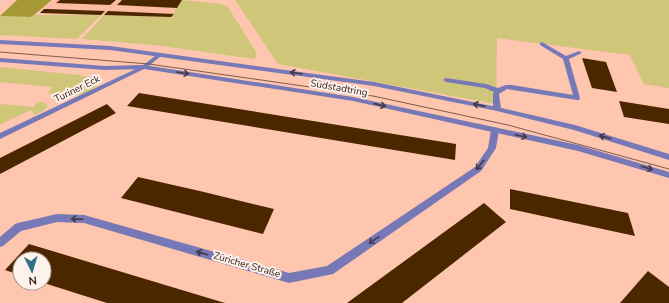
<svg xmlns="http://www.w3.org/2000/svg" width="669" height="303" font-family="'Nunito Sans',sans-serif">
<rect width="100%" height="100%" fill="#fec5af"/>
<path fill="#fcbba2" d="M55,0H182L171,17L40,13Z"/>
<path fill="#cfc679" d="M182,0L222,4L228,7L256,52L255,59L155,45L82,39L104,15L171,17Z
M235,0H669V88L644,84L630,55L497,38L496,104L278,64Z
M34,15H101L77,39L0,35V16L29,17Z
M0,67L78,75L100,79C91,100 65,95 47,93L53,87L0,82Z
M38,102H44L48,106L43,111L35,115L31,110L0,125V104L33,107Z"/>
<path fill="#a69935" d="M17,0H52L34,15L30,17L0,16Z"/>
<path fill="#4b2700" d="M60,0H116L110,5L56,3Z
M122,0H182L177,8L117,5Z
M44,9H47L105,11L101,15L40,13Z
M108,11L174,14L171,17L104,15Z
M582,58L606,62L617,92L592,88Z
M139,93L456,144L455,160L127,106Z
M619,101L669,109V124L624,117Z
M107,104L116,113L0,174V158Z
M138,177L204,192L274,209L263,234L121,198Z
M510,189L628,213L635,236L510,209Z
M484,203L506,222L402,303H347Z
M29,244L225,303H107L44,283V259H20V275L5,270Z
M648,271L669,287V303H620Z"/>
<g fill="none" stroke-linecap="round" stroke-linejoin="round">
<path fill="#7779b7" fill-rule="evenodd" d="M542,42L566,56L579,51L582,53L569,59L580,98L579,100H577L507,89L499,94L501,109L497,111L493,109V94L494,92L485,88L446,82L443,80L446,78L486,84L498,88L506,85H512L573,95L563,59L540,45V43Z
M159,53L161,54V56L146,68L0,139V133L142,66Z
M495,127L499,130L496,148L481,171L333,274L289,283L84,223L57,222L21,231L3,246L0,247V237L15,224L18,223L57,214L84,215L289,273L327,266L475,167L488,148L491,130Z"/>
<path fill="#7779b7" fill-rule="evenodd" d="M0,40L110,46L374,82L497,107L575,125L669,154V160L574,130L497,111L374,86L110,50L0,44Z
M0,58L105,66L144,65L353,97L578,145L669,172V178L578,151L353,101L144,69L105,70L0,62Z"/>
<path stroke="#7d5b4e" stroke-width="1" d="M0,52L149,64L373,96L508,125L669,169"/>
</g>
<defs><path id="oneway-shaft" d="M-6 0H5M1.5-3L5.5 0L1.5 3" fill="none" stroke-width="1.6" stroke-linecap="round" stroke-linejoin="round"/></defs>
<g stroke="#473946">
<use href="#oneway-shaft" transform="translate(183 73) rotate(9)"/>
<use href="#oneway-shaft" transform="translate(296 73) rotate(-172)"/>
<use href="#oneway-shaft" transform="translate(380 105) rotate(13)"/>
<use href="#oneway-shaft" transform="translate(479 105) rotate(-167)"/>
<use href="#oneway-shaft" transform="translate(521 136) rotate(12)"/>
<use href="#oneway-shaft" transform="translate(605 137) rotate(-164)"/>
<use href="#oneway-shaft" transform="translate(480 165) rotate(128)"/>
<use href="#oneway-shaft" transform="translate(647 168) rotate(16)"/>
<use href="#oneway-shaft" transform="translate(77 219) rotate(-178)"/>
<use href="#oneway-shaft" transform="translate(374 240) rotate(145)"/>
<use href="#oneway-shaft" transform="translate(202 253) rotate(-164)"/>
</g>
<g text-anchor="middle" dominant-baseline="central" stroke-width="4" stroke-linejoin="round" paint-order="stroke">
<g font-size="10" fill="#331e16" stroke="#fef2ed">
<text transform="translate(339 88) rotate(10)">Südstadtring</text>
<text transform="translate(77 89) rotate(-26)">Turiner Eck</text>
<text transform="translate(247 265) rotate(16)">Züricher Straße</text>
</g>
</g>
<g transform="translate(32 271) rotate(175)"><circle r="19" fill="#fef2ed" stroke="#ad9d97"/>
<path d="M0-3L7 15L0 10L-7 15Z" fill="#307084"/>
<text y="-6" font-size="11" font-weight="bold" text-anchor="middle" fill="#331e16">N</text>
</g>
</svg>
